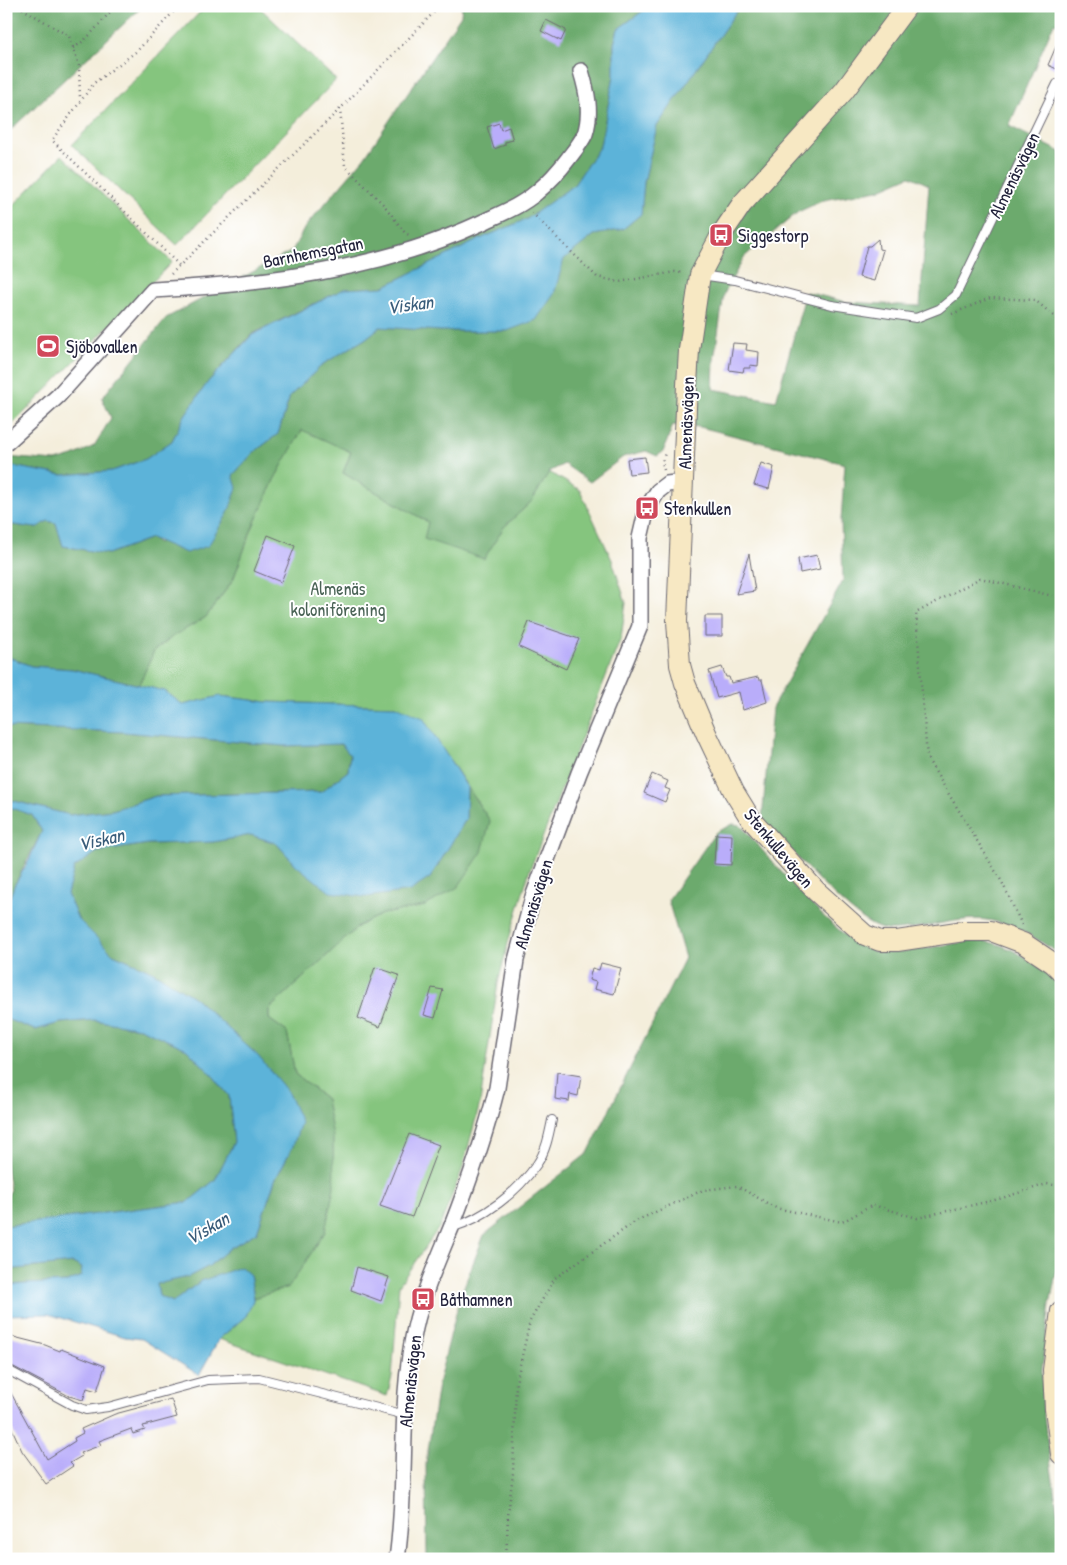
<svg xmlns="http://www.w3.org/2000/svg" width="1067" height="1565" font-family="'Patrick Hand',sans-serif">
<rect width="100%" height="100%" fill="#fff"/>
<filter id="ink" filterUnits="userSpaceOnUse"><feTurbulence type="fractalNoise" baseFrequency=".02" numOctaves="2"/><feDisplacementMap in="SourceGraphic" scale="10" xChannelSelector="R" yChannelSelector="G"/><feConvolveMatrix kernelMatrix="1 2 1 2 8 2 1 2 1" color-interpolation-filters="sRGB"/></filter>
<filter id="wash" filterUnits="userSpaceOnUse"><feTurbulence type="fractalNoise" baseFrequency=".0096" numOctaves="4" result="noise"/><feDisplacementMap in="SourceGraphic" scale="20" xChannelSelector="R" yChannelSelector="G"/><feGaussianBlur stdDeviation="1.12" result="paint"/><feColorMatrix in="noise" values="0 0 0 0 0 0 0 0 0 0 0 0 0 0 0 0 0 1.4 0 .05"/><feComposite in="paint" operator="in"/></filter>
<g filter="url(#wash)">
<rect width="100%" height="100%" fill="#f4eedb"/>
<path fill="#85c57e" stroke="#54745c" d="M206,6H258L336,80L177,245L72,145Z
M62,155L172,262L6,431V213Z
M302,429L351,452L343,473L428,522L483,559L504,527L532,501L549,472L580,490L612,560L626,603L621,638L529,872L509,939L498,983L480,1103L462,1170L440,1226L399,1285L392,1377L387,1396L219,1339L246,1316L254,1298L289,1287L326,1099L295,1074L287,1032L269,1019V1009L360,925L382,914L425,906L490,821L448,757L396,706L267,702L220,696L183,705L165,691L139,685L154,651L172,637L206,617L233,580L251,531L274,480Z"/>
<path fill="#6caa6d" stroke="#476654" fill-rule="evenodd" d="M6,6H143L6,134Z
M462,6H650L618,29L614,44V76L600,146L574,185L527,219L482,238L383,287L344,289L252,334L208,382L185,415L172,441L146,459L112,471L62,475L6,465V457L56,461L73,456L94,446L111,418L102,398L166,318L292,251L305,227L364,158L461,15Z
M740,6H1061V26L1054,23L1009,126L1061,152V955C1030,934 1001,915 963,920C949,921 935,925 921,927C909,928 891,933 879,928C848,918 788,846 762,820L772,708L843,581L841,520L845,464L700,427L673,425L663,452L657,456L646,451L623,457L590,482L564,464L549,472L532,501L504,527L484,559L424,539L428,522L343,473L351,452L302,430L274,480L251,531L233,580L206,617L172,637L154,651L139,685L72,669L31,666L6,656V524L36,528L48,521L56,523L63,546L108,554L151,538L158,543L233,475L254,452L278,434L290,396L323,364L365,339L380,327L441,331H507L554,294L563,259L594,235L623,229L641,214L644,182L657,126ZM910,176L929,185L920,306L846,302L806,292L776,401L713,389L714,360L724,294L744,257L798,212L824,200L878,190Z
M6,727L124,732L284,746L342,744L350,755L348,771L321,792L156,796L113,810L70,815L6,799Z
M467,787L490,821L482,852L458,887L425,906L382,914L360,925L269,1009V1019L287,1032L295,1074L326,1099L333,1136L334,1187L325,1232L289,1287L254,1298L250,1275L201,1281L173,1302L159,1296L157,1283L188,1277L209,1266L230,1248L257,1232L275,1180L293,1146L258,1056L195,998L152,971L113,954L78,919L67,894L74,868L97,852L148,844L213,842L251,835L276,843L297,866L430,878L466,819Z
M6,806L32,815L42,831L14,886L6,908Z
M733,824L740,825C769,856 838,945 878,952C891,955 907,951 920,949C938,947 957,942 976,941C1009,941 1039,965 1061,987V1248L1050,1304L1042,1370L1043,1410L1061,1537V1559H427L426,1464L438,1384L460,1297L484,1235L588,1153L685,958L668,900L716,832Z
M6,1019L35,1030L60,1023L94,1020L140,1028L187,1049L214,1077L229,1096L234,1142L215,1180L188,1202L6,1226V1199L10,1191L6,1164Z
M73,1263L82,1268L81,1276L68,1282L6,1285V1270Z"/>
<path fill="#5cb3d9" stroke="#3f6a8a" d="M650,6H740L657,126L644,182L641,214L623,229L594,235L564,259L554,294L536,320L507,331H441L380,327L365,339L323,364L290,396L278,434L254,452L233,475L237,488L228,513L208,546L186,553L151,538L108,554L63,546L56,523L48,521L36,528L6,524V465L62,475L112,471L146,459L172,441L185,415L208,382L252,335L344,289L383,287L482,238L527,219L574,185L600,146L614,76V44L618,29Z
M6,656L31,666L72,669L165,691L183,705L220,696L267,702L396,706L423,718L448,757L467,787L466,819L430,878L410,891L365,897L330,892L297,866L276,843L251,835L213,842L148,844L97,852L74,868L67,894L78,919L113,954L152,971L195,998L258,1056L287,1091L301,1122L293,1146L275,1180L257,1232L230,1248L209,1266L188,1277L157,1284L159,1296L173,1302L201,1281L241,1267L250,1275L254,1298L246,1316L219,1339L199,1375L142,1339L125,1337L48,1314L6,1315V1285L68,1282L81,1276L82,1268L73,1263L6,1270V1226L188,1202L215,1180L234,1142L229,1096L214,1077L187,1049L140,1028L94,1020L60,1023L35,1030L6,1019V908L14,886L28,862L42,831L32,815L6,806V799L70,815L113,810L156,796L321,792L348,771L350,755L341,744L284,746L124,732L6,727Z"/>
<g id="blocks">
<path fill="#b9adfa" d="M546,20L566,30L561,41L541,31Z
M1061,35V71L1048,65Z
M499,123L501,130L509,127L513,140L505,142V145L494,149L487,127Z
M878,239L879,249L883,250L874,281L859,277L867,246H870Z
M733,343L747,344L746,350L759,352L758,366L750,365V368H744L743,372L729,370Z
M645,457L647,472L629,474L627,459Z
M761,463L774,467L769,489L754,485Z
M268,535L295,546L281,582L254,571Z
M749,554L755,591L736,594Z
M817,555L820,569L800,573L798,559Z
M705,616H722V636H705Z
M529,622L579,639L566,669L519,647Z
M722,667L726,677H729L731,683L758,677L759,680H762L767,702L743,710L739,692L717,698L709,671Z
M652,774L668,781L665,788L670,790L665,802L644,793Z
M716,834L732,835L731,865L714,864Z
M601,963L621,968L614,994L594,989L596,982L589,980L592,968L599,970Z
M375,967L399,975L380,1027L358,1018Z
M432,988L443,990L435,1018L424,1015Z
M557,1072L581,1076L578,1096L570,1094L569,1101L555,1099Z
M409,1134L439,1145L412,1217L380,1206Z
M357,1267L389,1277L381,1301L351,1290Z
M6,1335L45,1345L60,1351L61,1349L105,1366L97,1391L87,1388L83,1400L69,1396L12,1366L6,1362Z
M6,1384L47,1459L75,1441L74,1438L83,1433L81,1429L115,1414L171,1399L177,1417L143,1426L145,1430L133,1434L131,1429L99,1441L101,1445L80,1453L82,1456L70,1463L73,1466L46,1484L22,1451L10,1424L6,1426Z"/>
</g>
</g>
<g filter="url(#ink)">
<use href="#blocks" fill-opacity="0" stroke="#6c6973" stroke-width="1"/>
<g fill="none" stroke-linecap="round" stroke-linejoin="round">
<g stroke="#6c6973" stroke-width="10">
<path id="lane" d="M701,275L735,280L832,305L916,318L939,309L956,295L1057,84
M451,1228C484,1218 517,1193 537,1164C546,1151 549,1135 552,1120
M6,1369L72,1405L86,1410L108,1407L208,1380L259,1378L405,1415"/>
</g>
<g stroke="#6c6973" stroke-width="18">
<path id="street" d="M6,443L58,396L153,290C264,284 380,270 481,223C500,214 521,206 537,192C549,182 559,171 568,159C574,151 581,143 585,134C592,113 587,91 581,71
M397,1559C408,1482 398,1404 415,1328C423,1293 437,1262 451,1228C469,1182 485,1136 497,1088L516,960L533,897L579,773L640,626V538L647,508L658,491L667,484L684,482"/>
</g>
<g stroke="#6c6973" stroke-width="22">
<path id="secondary" d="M907,6L844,91L742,204L721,235L700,275L689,350L687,385L677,621L680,665L685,683L706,733L734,792L750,818L816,891L865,935L880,941H897L964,931H991L1023,943L1053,963L1061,971
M1061,1311L1053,1370L1055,1409L1061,1454"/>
</g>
<path stroke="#6c6973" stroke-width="2.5" stroke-dasharray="1 4" stroke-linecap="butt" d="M18,6L69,36L79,65L80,99
M73,48C92,38 100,19 118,6
M340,109L345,166L384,205L405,233L409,235
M532,213L597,277L619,282L675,272L683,273
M179,265L52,140L94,83L137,51L179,6
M171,274L340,109L440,6
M952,314L990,298L1035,300L1061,322
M664,470L662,462L665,453
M1022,925L1002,882L927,758L916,613L980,578L1061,598
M506,1559L508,1516L513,1473L516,1383L530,1321L555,1278L636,1221L703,1190L737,1186L776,1208L842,1222L873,1205L917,1218L999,1199L1047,1184L1061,1186"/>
<use href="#lane" stroke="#fff" stroke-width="8"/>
<use href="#street" stroke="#fff" stroke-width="15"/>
<use href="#secondary" stroke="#f7e8c3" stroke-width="20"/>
</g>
</g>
<defs>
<g id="bus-square" transform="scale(1.25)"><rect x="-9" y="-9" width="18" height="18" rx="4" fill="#d1495b" stroke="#fff"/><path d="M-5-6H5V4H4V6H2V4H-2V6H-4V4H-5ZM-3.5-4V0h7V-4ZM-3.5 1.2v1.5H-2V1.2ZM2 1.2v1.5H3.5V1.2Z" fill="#fff"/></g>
<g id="stadium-square" transform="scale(1.25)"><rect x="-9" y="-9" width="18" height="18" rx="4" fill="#d1495b" stroke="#fff"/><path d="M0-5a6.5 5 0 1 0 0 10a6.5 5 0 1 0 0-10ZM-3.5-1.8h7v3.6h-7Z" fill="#fff"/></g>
</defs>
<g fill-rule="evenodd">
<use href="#bus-square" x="721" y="235"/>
<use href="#stadium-square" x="48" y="346"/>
<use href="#bus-square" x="647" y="508"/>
<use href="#bus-square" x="423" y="1299"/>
</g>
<g text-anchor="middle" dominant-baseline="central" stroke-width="4" stroke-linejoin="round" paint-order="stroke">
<g font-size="18" fill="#22223b" stroke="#fff">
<text transform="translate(1014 175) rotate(-64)">Almenäsvägen</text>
<text transform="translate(313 252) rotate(-11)">Barnhemsgatan</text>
<text transform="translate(686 423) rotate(-88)">Almenäsvägen</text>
<text transform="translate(779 848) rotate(50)">Stenkullevägen</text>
<text transform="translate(533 904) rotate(-73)">Almenäsvägen</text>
<text transform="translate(410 1381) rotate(-84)">Almenäsvägen</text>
</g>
<g font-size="18" fill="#22223b" stroke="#fff" text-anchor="start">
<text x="738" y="235">Siggestorp</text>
<text x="66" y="346">Sjöbovallen</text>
<text x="664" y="508">Stenkullen</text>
<text x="440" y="1299">Båthamnen</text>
</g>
<g font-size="18" fill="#4a6356" stroke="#fff">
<text x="338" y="588">Almenäs<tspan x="338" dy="21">koloniförening</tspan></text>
</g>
<g font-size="19" font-style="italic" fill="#395c7a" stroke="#fff">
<text transform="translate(410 304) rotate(-8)">Viskan</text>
<text transform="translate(101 839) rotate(-13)">Viskan</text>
<text transform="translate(207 1228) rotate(-30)">Viskan</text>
</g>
</g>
<rect width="1067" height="1565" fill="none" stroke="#fff" stroke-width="25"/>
</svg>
